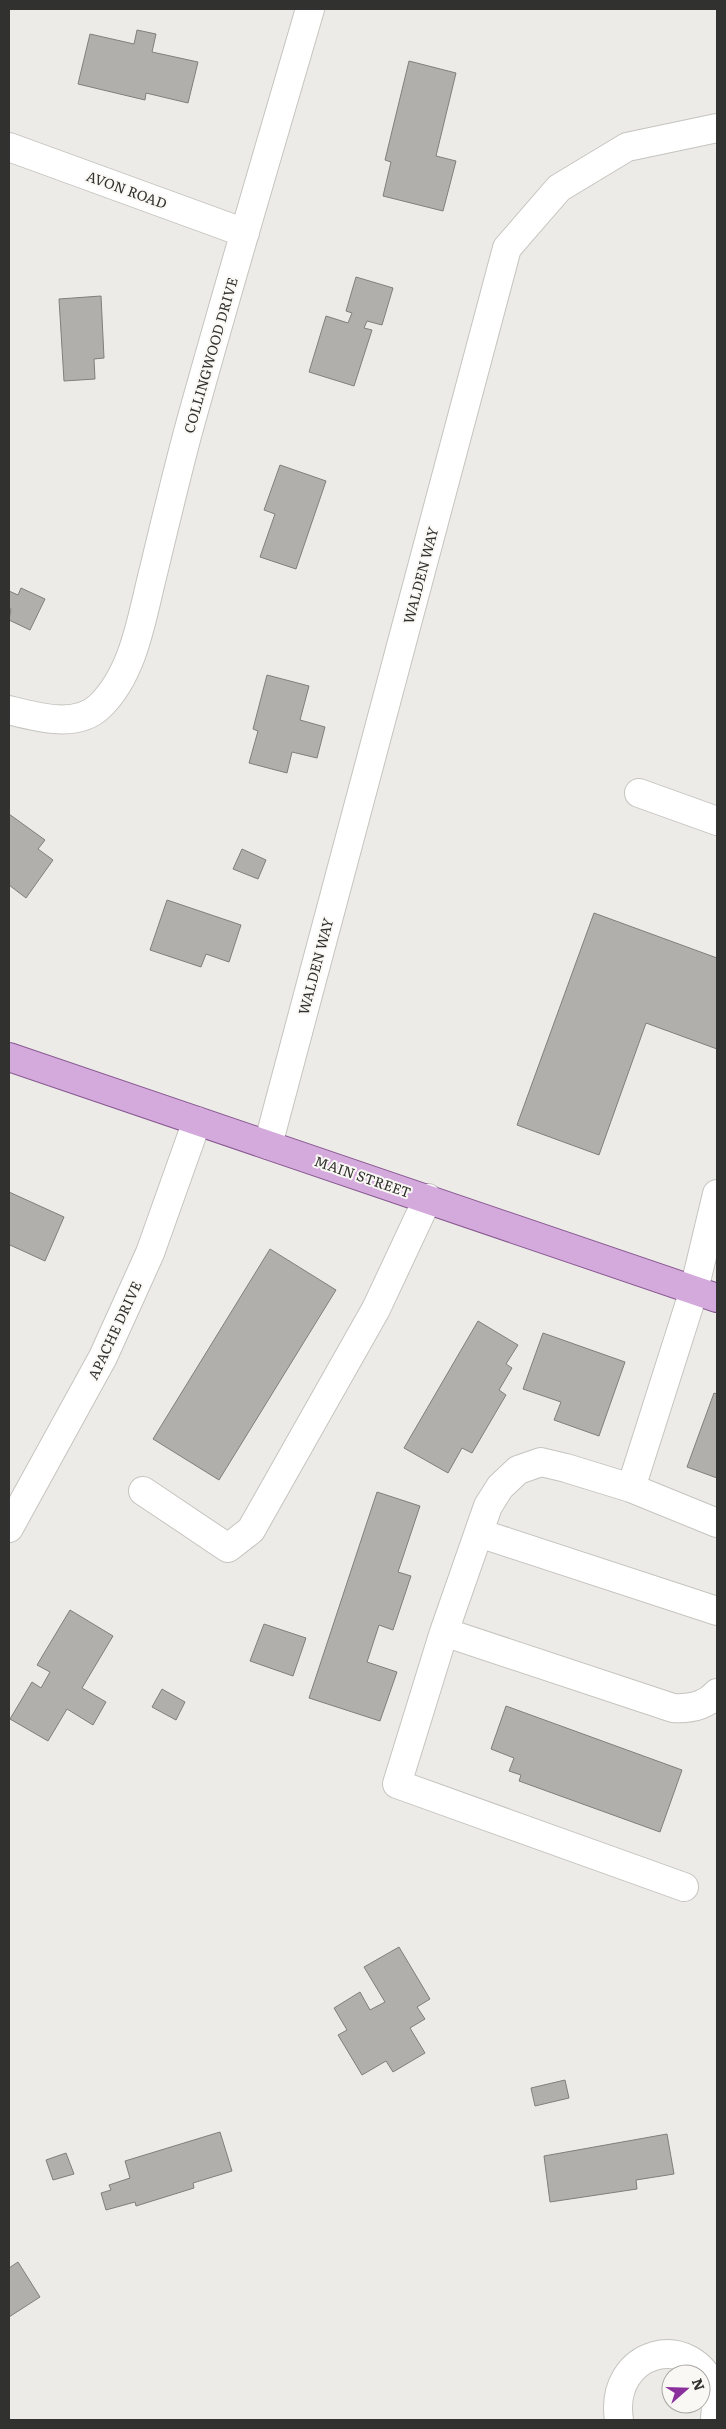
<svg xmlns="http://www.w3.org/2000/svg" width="726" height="2429" font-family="Literata,serif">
<rect width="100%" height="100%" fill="#edebe7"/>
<path fill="#b1afab" stroke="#817f7c" d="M137,30L156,34L152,52L198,62L188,103L146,93L145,100L78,84L90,34L134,44Z
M409,61L456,73L436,156L456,161L443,211L383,196L391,162L385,160Z
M356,277L393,288L382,325L367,321L364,328L372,330L354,386L309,372L326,316L348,323L352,313L346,311Z
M101,296L104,358L94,359L95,379L64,381L59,299Z
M280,465L326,481L296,569L260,557L275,514L264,510Z
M21,588L45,599L30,630L9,620L11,609L9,608V591L18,595Z
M267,675L309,686L300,720L325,727L317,758L292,752L287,773L249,763L258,731L253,729Z
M9,814L45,840L38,849L53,860L26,898L9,885Z
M242,849L266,860L258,879L233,869Z
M167,900L241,925L229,962L206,954L201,967L150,950Z
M594,913L717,958V1049L646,1023L599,1155L517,1125Z
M9,1192L64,1217L45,1261L10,1245L9,1249Z
M270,1249L336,1290L219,1480L153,1439Z
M478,1321L518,1345L506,1364L512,1368L499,1390L506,1395L472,1453L462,1448L448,1473L404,1448Z
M543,1333L625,1362L599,1436L554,1420L561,1402L523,1389Z
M714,1393L717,1394V1478L687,1467Z
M377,1492L420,1506L398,1572L411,1576L393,1630L379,1625L367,1662L397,1672L380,1721L309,1698Z
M70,1610L113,1636L82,1688L106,1702L93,1725L67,1709L48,1741L10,1719L32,1682L41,1688L50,1672L37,1665Z
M264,1624L306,1638L293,1676L250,1661Z
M162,1689L185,1702L176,1720L152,1707Z
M506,1706L682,1770L660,1832L519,1781L521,1775L509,1771L514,1758L491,1749Z
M399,1947L430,1999L417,2007L425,2019L410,2028L425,2053L393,2072L386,2061L362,2075L338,2035L347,2030L334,2008L360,1992L370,2010L385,2002L364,1967Z
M565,2080L569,2098L535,2106L531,2088Z
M220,2132L232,2171L193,2183L194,2188L136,2206L135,2202L106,2210L101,2193L111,2190L109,2185L130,2178L125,2161Z
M667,2134L674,2174L636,2180L637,2189L550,2202L544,2156Z
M66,2153L74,2174L53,2180L46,2160Z
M18,2262L40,2297L9,2317V2268Z"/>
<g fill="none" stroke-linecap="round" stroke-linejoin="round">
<g stroke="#c5c4bf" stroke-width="30">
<path id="minor" d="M9,147L245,233
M9,710C36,717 77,729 100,706C135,672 142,615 154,569C165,523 176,477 188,432C227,290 269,150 310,9
M639,793L717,821
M268,1145L507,248L559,188L627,147L717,128
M631,1488L694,1290L717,1194
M143,1491L228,1548L251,1530L376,1309L428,1198
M9,1528L103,1357L150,1253L197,1121
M479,1533L717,1611
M444,1632L673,1708C690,1709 706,1706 717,1693
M684,1887L397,1784L444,1632L488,1506L500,1487L518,1470L541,1462L566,1468L631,1488L717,1523
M619,2420C608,2351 693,2327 715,2393C718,2401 715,2412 715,2420"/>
</g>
<g stroke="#895b92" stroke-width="30">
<path id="major" d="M9,1057L717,1298"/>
</g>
<use href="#minor" stroke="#fff" stroke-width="28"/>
<use href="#major" stroke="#d4aadd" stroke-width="28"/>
</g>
<g text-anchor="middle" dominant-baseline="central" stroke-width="4" stroke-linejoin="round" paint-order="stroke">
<g font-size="14" fill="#31312f" stroke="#faf8f4">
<text transform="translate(127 189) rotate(20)">AVON ROAD</text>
<text transform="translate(210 355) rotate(-74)">COLLINGWOOD DRIVE</text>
<text transform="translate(420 575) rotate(-75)">WALDEN WAY</text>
<text transform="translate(315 966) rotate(-75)">WALDEN WAY</text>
<text transform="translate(363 1176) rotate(19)">MAIN STREET</text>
<text transform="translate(114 1330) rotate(-65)">APACHE DRIVE</text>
</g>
</g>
<rect width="726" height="2429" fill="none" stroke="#31312f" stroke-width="20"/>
<g transform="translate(686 2389) rotate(70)"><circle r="24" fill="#faf8f4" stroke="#aaa8a5"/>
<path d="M0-4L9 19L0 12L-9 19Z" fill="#8a309c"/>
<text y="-8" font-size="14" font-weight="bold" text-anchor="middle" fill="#31312f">N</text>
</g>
</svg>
